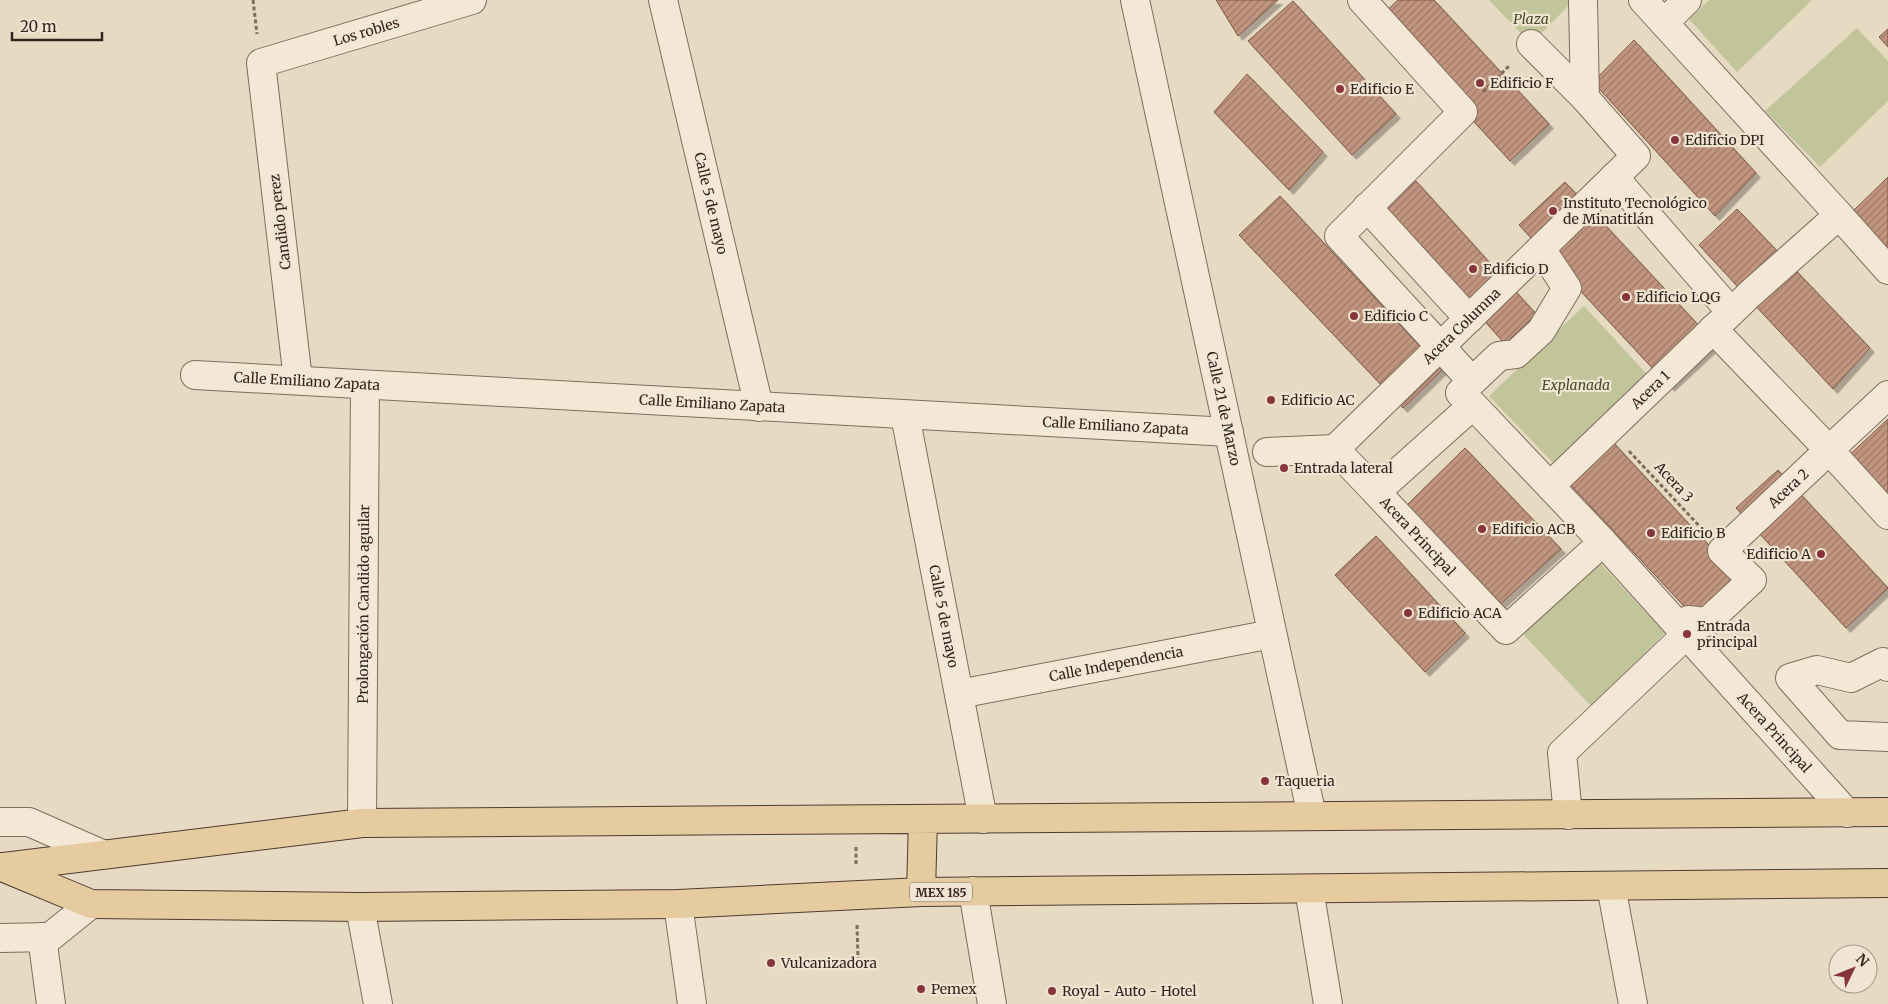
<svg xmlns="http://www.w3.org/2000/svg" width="1888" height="1004" font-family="Merriweather,serif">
<defs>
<pattern id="building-hatch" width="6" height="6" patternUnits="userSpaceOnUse" patternTransform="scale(1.25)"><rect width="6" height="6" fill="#c1957e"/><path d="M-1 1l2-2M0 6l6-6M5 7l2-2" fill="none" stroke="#9d7967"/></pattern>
<filter id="shadow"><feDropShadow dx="4.5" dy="4.5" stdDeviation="0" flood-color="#0004"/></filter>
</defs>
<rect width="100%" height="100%" fill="#e7dac3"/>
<path fill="#c2c499" d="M1489,0H1574L1531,44Z
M1709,0H1812L1737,72L1689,19Z
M1857,28L1888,61V101L1820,167L1765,111Z
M1584,306L1654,382L1560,470L1489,396Z
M1600,563L1665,633L1592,707L1521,632Z"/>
<path fill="url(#building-hatch)" stroke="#7b5746" filter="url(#shadow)" d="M1216,0H1278L1238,36Z
M1398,0H1434L1549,124L1510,161L1379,18Z
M1293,1L1396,114L1352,155L1248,41Z
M1888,29V47L1879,37Z
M1634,40L1756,173L1715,216L1593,82Z
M1247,74L1323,152L1289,190L1214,112Z
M1888,177V252L1851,213Z
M1416,181L1536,314L1505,344L1384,208Z
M1565,182L1716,344L1670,387L1519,225Z
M1280,196L1442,370L1403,408L1239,235Z
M1737,209L1870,348L1833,389L1699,245Z
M1888,419V508L1844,460Z
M1610,439L1741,580L1697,620L1566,480Z
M1465,448L1561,549L1496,608L1403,509Z
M1778,470L1888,588L1846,628L1736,508Z
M1376,536L1465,633L1425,672L1335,575Z"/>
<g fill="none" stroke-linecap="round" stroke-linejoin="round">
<g stroke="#7f6c5c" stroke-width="30">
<g id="minor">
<path id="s1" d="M663,0L759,407"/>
<path id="s2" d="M1135,0L1312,816"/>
<path d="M1362,0L1463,112L1339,236L1472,381"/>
<path d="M1643,0L1839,215"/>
<path d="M1664,23L1687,0"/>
<path d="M1531,44L1585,98"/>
<path d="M1614,177L1731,312"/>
<path d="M1367,207L1469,319"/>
<path id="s3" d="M195,375L1229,432"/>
<path id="s4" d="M298,380L261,63L472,0"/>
<path d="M1460,393L1499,356L1516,354L1541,331L1567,288L1541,249"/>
<path d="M1888,395L1829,450L1888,515"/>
<path id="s5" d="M905,415L983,819"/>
<path d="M1267,452L1335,449"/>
<path id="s6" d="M1550,486L1750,294L1839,215L1888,270"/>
<path id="s7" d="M1376,492L1335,449L1636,156L1585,98L1583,0"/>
<path id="s8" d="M1603,542L1473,405L1376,492L1506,630L1603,542L1847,813"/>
<path id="s9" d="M1679,627L1688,620L1707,622L1752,580L1722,551L1829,450L1713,329"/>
<path d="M1888,667L1883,662L1851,678L1817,670L1790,678L1840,735L1888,737"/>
<path id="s10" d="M959,694L1272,634"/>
<path d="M1568,815L1562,753L1686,635"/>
<path d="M0,822H29L102,854"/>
<path id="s11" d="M362,823L365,385"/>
<path d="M1611,886L1633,1004"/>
<path d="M1309,889L1328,1004"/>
<path d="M973,891L992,1004"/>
<path d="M678,904L692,1004"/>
<path d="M360,907L378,1004"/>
<path d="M42,937L51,1004"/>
<path d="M0,938L50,937L91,904"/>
</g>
</g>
<g stroke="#4e3c30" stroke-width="30">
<path id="major" d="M2,867L91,904L360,907L678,904L921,892L1888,883
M4,867L362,823L1888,812
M921,892L923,819"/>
</g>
<path stroke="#7f6c5c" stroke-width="3" stroke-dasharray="4 2.5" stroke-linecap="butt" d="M253,0L257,34
M1483,92L1510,65
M1629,451L1703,530
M856,847V866
M857,925L858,958"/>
<use href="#minor" stroke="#f3e8d5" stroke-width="28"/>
<use href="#major" stroke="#e6cba0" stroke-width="28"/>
</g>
<g fill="#86353b" stroke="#f0e5d2" stroke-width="2">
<circle cx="1480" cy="83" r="5"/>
<circle cx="1340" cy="89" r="5"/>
<circle cx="1675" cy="140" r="5"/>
<circle cx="1553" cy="211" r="5"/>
<circle cx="1473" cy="269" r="5"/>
<circle cx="1626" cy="297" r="5"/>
<circle cx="1354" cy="316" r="5"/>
<circle cx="1271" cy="400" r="5"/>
<circle cx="1284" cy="468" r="5"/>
<circle cx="1482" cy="529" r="5"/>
<circle cx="1651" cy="533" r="5"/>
<circle cx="1821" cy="554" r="5"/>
<circle cx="1408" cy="613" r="5"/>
<circle cx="1687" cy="634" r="5"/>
<circle cx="1265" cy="781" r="5"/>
<circle cx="771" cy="963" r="5"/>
<circle cx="921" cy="989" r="5"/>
<circle cx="1052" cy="991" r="5"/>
</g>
<g text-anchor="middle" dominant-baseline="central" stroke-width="4.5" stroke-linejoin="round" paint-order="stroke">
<rect fill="#f0e5d2" stroke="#6a5f55" stroke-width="1" x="910" y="882.5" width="62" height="19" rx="4"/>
<g font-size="12" font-weight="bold" fill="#31261f">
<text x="941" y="892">MEX 185</text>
</g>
<g font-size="14" font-style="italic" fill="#454b28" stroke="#f0e5d2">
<text x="1531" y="19">Plaza</text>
<text x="1576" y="385">Explanada</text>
</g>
<g font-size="14" fill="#31261f" stroke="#f0e5d2">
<text stroke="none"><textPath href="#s4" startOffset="429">Los robles</textPath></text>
<text stroke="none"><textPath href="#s1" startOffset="209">Calle 5 de mayo</textPath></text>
<text transform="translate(280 222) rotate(-97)">Candido perez</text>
<text stroke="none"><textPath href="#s7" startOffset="236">Acera Columna</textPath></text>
<text stroke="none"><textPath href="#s3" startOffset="112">Calle Emiliano Zapata</textPath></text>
<text stroke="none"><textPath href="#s6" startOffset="139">Acera 1</textPath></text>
<text stroke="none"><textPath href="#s3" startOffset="518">Calle Emiliano Zapata</textPath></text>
<text stroke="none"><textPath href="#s2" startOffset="418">Calle 21 de Marzo</textPath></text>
<text stroke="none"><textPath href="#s3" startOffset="922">Calle Emiliano Zapata</textPath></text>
<text transform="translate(1674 482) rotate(47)">Acera 3</text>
<text stroke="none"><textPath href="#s9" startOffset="225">Acera 2</textPath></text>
<text stroke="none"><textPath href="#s8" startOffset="380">Acera Principal</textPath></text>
<text stroke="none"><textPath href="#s11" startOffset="219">Prolongación Candido aguilar</textPath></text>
<text stroke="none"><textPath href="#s5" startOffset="205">Calle 5 de mayo</textPath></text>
<text stroke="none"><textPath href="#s10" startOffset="160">Calle Independencia</textPath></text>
<text stroke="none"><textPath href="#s8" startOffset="896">Acera Principal</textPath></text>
</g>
<g font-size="14" fill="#31261f" stroke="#f0e5d2" text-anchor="start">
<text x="1490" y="83">Edificio F</text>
<text x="1350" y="89">Edificio E</text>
<text x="1685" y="140">Edificio DPI</text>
<text x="1563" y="203">Instituto Tecnológico<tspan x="1563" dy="16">de Minatitlán</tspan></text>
<text x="1483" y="269">Edificio D</text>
<text x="1636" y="297">Edificio LQG</text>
<text x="1364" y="316">Edificio C</text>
<text x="1281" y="400">Edificio AC</text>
<text x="1294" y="468">Entrada lateral</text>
<text x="1492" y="529">Edificio ACB</text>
<text x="1661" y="533">Edificio B</text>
<text x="1811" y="554" text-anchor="end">Edificio A</text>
<text x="1418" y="613">Edificio ACA</text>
<text x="1697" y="626">Entrada<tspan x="1697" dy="16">principal</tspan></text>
<text x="1275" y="781">Taqueria</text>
<text x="781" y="963">Vulcanizadora</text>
<text x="931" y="989">Pemex</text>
<text x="1062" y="991">Royal - Auto - Hotel</text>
</g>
</g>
<g transform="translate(1853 969) rotate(47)"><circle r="24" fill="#f0e5d2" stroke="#a4998a"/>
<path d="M0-4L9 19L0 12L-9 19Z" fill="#86353b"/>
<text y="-8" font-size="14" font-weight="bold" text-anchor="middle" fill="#31261f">N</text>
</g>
<path d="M12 32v8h90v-8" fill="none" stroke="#31261f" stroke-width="2.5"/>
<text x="20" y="32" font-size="15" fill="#31261f" stroke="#f0e5d2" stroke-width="4" paint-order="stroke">20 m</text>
</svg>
